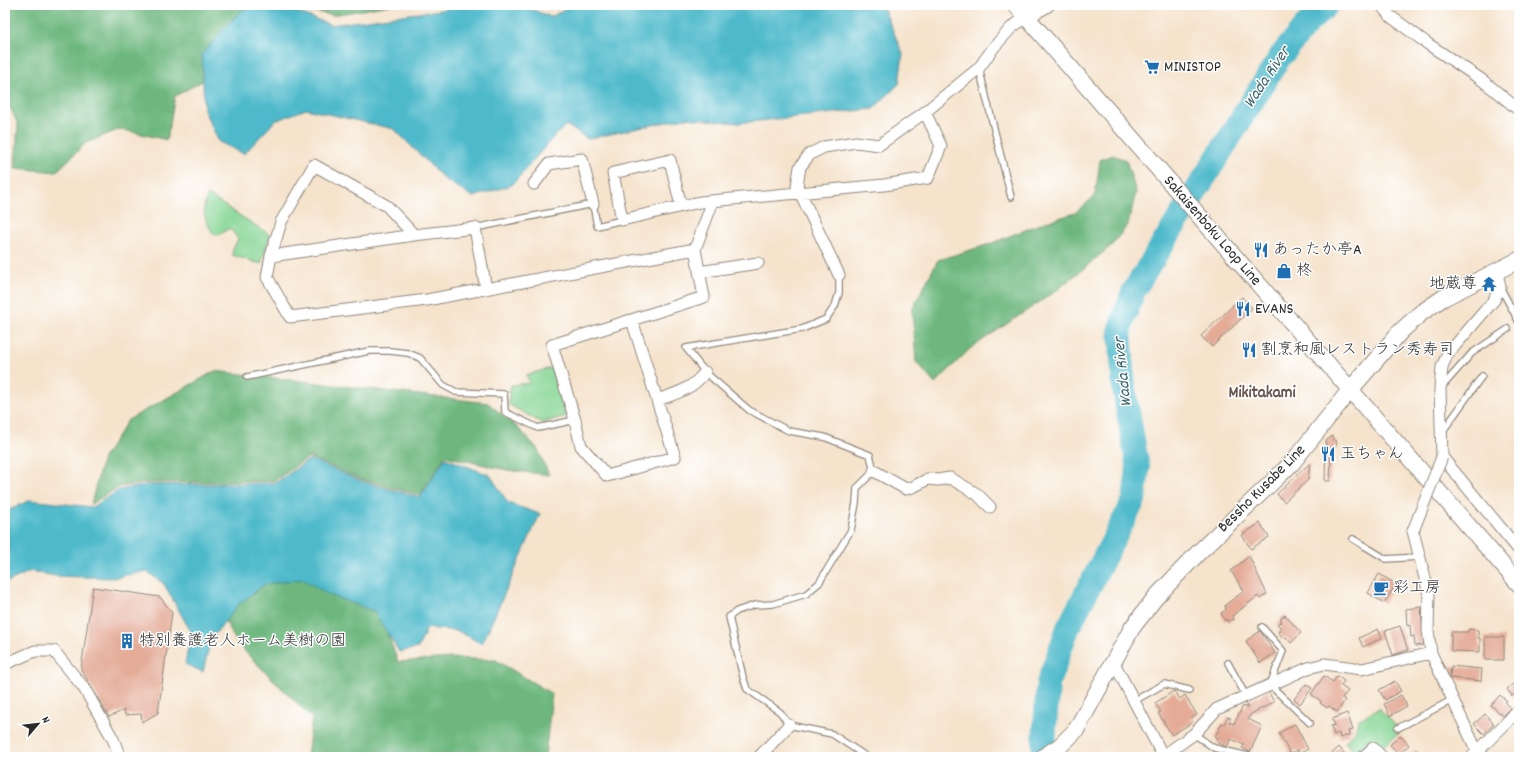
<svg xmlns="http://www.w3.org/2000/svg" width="1524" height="762" font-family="Dekko,'Klee One',sans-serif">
<rect width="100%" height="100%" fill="#fff"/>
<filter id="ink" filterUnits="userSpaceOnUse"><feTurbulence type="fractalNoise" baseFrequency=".025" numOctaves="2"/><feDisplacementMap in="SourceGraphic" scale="8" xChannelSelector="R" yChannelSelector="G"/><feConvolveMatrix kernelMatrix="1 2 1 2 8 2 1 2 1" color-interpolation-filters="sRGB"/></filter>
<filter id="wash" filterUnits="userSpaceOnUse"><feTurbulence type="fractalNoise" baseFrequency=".012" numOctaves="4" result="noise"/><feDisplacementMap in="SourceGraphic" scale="16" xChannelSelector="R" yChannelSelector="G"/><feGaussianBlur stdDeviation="0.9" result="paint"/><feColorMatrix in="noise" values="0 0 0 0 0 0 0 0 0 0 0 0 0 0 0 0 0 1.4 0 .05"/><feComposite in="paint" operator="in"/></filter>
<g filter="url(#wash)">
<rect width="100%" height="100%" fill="#f5e3cc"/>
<path fill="#87d695" stroke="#598060" d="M208,195L270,235L261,264L232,255L233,249L238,239L230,228L219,235L213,234C205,219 200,211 208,195Z
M551,368L566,416L542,423L508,404L511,385L530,383L526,375Z
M1379,708L1396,726L1400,732L1381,748L1371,738L1355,753L1345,742L1355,731L1358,720Z"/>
<path fill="#6db77e" stroke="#4c7154" d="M5,5H264L213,41L208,78L175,96L167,140L120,129L86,143L56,172L15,168L18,124L5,97Z
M275,5H391L333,15Z
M1112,155L1126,160L1136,192L1128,225L1111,246L1056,291L971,348L935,384L916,362L912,309L938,260L990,244L1042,223L1075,213L1095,196L1100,160Z
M215,371L488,403L517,427L537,448L549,475L507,470L445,456L420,495L363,480L309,457L274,481L145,483L119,487L91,504L103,458L128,420Z
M267,573H313L377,605L398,662L449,658L496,660L552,694L545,757H307L312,718L238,645L221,613Z"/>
<path fill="#4eb9cb" stroke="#3c727b" d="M254,5H279L331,25L454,8L460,5H521L551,17L572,5H882L903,54L899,84L873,109L739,123L685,118L588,139L566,125L550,141L512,185L473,197L444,179L394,129L306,109L275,121L244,154L219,142L204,110L202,54L239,12Z
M445,458L490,475L508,503L540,514L482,644L458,631L427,628L418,648L399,652L374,611L329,595L303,579L265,584L238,605L211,639L203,672L185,664L191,632L164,584L146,571L113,578L55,576L31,571L5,583V512L30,500L92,507L119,490L146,485L275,483L310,459L364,482L420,497Z"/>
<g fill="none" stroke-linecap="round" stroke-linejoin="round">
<path stroke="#4eb9cb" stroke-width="24" d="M1043,757L1048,683L1068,628L1134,500L1138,468L1124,389L1120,328L1134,290L1280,57L1308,23L1327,5"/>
</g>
<g id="blocks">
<path fill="#e4ab97" d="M1242,297L1252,308L1212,347L1201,336Z
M1332,436L1337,444L1331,454L1330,481H1325L1326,441Z
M1310,463L1308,480L1284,502L1277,494Z
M1260,523L1269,537L1251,549L1242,535Z
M1249,556L1267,594L1260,599L1258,596L1232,616L1234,619L1228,622L1227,619L1225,621L1221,613L1226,610L1225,605L1244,591L1231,571Z
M1379,574L1396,584L1384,603L1368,593Z
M93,587L160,597L172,613L158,713L142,722L141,714L125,715L124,710L109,717L81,669Z
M1421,607L1424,645L1415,646L1414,636L1411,637L1410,625L1407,626L1406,609Z
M1285,615L1301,633L1291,643L1286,637L1284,639L1278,632L1282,629L1277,624L1282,621L1280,619Z
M1400,626L1408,650L1393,655L1385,631Z
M1378,629L1382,638L1363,647L1359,638Z
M1469,629L1478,630V638H1480V652L1451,651V632H1468Z
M1260,631L1275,653L1260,663L1246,641Z
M1485,637H1504V660H1485Z
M1451,666L1482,669L1481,681L1450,678Z
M1324,676L1333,682L1337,676L1344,681L1341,686L1348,691L1342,698L1345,700L1337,712L1329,706L1327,708L1320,703L1321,701L1311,694Z
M1519,679V691L1512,696L1507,689Z
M1395,681L1401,691L1385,700L1379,690Z
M1306,684L1312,688L1300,704L1294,699Z
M1174,691L1180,699L1185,695L1197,715L1191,718L1193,722L1172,735L1158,713L1161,712L1155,703Z
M1268,691L1274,702L1251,714L1248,719L1262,726L1250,752L1242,748L1244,745L1231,739L1227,747L1217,742L1218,738L1215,737L1222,723L1224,724L1228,717L1231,718L1229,722L1234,724L1243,706L1248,708L1245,703Z
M1401,695L1407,706L1390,716L1384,704Z
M1500,695L1507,701L1505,703L1511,708L1503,716L1491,705Z
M1347,713L1353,730L1348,731L1349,735L1340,738L1339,733L1334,735L1331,726L1335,725L1332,719Z
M1485,714L1494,724L1484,734L1474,724Z
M1295,724L1308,749L1299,754L1298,750L1290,754L1279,733Z
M1400,735L1409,745L1399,754L1390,745Z
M1339,747L1346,755L1344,757H1328Z
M1416,750L1423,757H1408Z"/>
</g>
</g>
<g filter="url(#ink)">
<use href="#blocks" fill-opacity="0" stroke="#90877c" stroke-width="1"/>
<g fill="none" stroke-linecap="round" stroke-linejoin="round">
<g stroke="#90877c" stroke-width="8">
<path id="service" d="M979,68L1011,197
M475,228L593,204L597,226L622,220
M839,275V293L835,306L826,319L802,329L686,348L705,372L749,410L789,431L824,437L870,455L874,471L857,488L856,503L851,530L819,583L806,594L773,604L755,605L737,611L729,617L743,677L747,689L780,712L789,725L832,734L867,757
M1500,287L1519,322
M247,377L369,351H390L408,353L420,358L443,385L456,392L504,394L505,412L538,428L575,420
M1441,388L1472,353L1508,329
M1443,431L1482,376
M1353,539L1386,559L1419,557
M1262,627L1283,651L1270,685L1310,723
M1228,663L1246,696
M1134,701L1164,684L1189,690
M1398,728L1452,700
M1194,734L1214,748L1252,757"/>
</g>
<g stroke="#90877c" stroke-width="13">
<path id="minor" d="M1381,5L1390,16L1428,44L1482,80L1519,110
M534,184L549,164L582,159L593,204
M681,206L670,160L613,173L622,220L700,202L884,185L928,178L941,146L925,112
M414,235L475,228L486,289
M271,256L414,235L387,206L314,165L281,222L271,256L267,277L290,317L427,300L695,249
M699,272L758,263
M1497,272L1500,287L1494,300L1447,355L1442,367L1440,389L1442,457L1519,550
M839,275L797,186L800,167L810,154L824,147L856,142L879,145L925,112L979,68L994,47L1011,28L1026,17
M632,320L657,400
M705,372C693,389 675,394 657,400L675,457L607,476L581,446L575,420L552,345L704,297L695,249L713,201
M874,471L906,489L913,487L928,479L938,480L950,478L977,494L990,507
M1413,531L1429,594L1428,630L1431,653L1474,745L1484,757
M1113,661L1163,756L1194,734L1217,709L1308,668L1324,664L1362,669L1431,653
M5,664L35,651H54L84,688L113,739L120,757
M759,757L789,725
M1363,757L1373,748L1382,757
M1472,757L1519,710"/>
</g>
<g stroke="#90877c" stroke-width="16">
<path id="tertiary" d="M1026,17L1047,5"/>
</g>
<g stroke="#90877c" stroke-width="18">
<path id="secondary" d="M1016,5L1519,584
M1043,757L1060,746L1076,730L1132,628L1155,598L1198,553L1292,463L1350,390L1400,332L1421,313L1443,298L1519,260"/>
</g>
<use href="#service" stroke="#fff" stroke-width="5.5"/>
<use href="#minor" stroke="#fff" stroke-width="11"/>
<use href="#tertiary" stroke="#fff" stroke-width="14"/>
<use href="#secondary" stroke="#fff" stroke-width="16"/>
<g stroke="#90877c" stroke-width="13" stroke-linecap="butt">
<path id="minor-bridge" d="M1413,531L1442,457"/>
</g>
<use href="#minor-bridge" stroke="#fff" stroke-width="11"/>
</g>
</g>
<defs>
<g id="supermarket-bare" transform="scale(1.2)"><path d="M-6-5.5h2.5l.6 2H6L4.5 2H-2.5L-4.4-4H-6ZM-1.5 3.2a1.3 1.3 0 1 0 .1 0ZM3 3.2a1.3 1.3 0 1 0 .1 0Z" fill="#1f6fb2" stroke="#fff" stroke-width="2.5" paint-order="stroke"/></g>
<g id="restaurant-bare" transform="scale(1.2)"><path d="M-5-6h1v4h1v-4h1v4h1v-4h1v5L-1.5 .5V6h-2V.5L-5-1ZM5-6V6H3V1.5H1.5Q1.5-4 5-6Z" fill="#1f6fb2" stroke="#fff" stroke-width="2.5" paint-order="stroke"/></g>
<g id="shop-bare" transform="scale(1.2)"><path d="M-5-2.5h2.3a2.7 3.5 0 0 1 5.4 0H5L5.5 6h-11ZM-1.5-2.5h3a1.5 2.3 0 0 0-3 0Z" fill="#1f6fb2" stroke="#fff" stroke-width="2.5" paint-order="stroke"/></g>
<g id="temple-bare" transform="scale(1.2)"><path d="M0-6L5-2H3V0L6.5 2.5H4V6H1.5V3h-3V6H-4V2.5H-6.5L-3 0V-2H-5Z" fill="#1f6fb2" stroke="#fff" stroke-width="2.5" paint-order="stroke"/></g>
<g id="cafe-bare" transform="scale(1.2)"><path d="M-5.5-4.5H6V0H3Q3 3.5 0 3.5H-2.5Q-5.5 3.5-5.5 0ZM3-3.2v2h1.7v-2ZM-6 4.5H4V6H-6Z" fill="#1f6fb2" stroke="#fff" stroke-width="2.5" paint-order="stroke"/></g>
<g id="building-bare" transform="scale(1.2)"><path d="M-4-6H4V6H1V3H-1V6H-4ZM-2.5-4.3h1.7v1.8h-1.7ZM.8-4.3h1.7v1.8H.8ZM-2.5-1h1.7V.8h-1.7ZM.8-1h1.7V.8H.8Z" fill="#1f6fb2" stroke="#fff" stroke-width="2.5" paint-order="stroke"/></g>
</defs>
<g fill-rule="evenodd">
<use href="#supermarket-bare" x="1152" y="67"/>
<use href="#restaurant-bare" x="1261" y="250"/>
<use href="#shop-bare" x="1284" y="271"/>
<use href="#temple-bare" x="1489" y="284"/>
<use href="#restaurant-bare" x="1243" y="309"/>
<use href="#restaurant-bare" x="1249" y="350"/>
<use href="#restaurant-bare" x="1328" y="454"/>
<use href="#cafe-bare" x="1381" y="588"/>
<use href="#building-bare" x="127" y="641"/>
</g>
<g text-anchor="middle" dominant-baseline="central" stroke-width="3" stroke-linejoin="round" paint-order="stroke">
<g font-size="16" fill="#2b2b2b" stroke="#fff" text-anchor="start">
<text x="1164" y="67">MINISTOP</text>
<text x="1273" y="250">あったか亭A</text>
<text x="1296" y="271">柊</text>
<text x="1477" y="284" text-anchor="end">地蔵尊</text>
<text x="1255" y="309">EVANS</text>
<text x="1261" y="350">割烹和風レストラン秀寿司</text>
<text x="1340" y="454">玉ちゃん</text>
<text x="1393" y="588">彩工房</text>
<text x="139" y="641">特別養護老人ホーム美樹の園</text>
</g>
<g font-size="16" fill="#2b2b2b" stroke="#fff">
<text transform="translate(1212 231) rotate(49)">Sakaisenboku Loop Line</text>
<text transform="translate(1262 489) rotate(-45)">Bessho Kusabe Line</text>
</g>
<g font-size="17" font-style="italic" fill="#39646b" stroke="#fff">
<text transform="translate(1268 78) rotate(-56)">Wada River</text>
<text transform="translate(1124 372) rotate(-96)">Wada River</text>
</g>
<g font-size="17" font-weight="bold" fill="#6c5851" stroke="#fff">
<text x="1262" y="394">Mikitakami</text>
</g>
</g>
<rect width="1524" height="762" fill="none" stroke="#fff" stroke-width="20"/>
<g transform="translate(38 724) rotate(62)" stroke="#ffffff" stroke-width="3" paint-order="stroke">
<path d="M0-3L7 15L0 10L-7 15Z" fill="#2b2b2b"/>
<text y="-6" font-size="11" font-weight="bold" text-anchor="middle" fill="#2b2b2b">N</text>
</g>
</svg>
